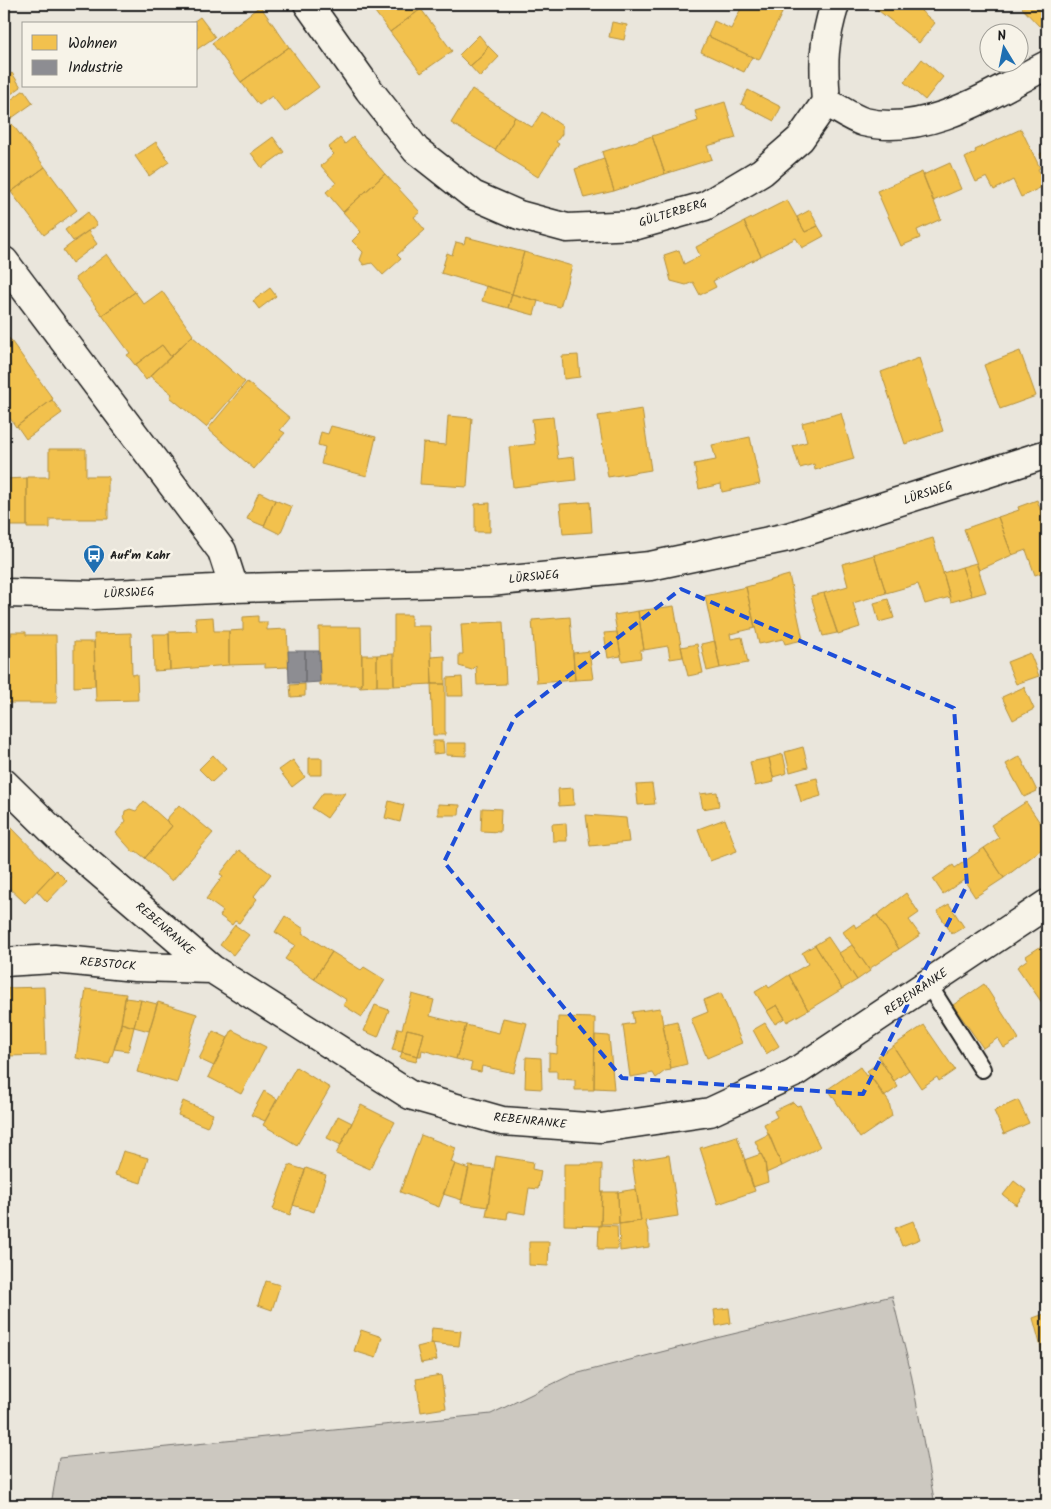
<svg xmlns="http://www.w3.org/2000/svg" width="1051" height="1509" font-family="Kalam,sans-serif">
<rect width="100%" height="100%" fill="#eae6dc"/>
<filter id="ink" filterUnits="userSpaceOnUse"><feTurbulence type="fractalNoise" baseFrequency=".02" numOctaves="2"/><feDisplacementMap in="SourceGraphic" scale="10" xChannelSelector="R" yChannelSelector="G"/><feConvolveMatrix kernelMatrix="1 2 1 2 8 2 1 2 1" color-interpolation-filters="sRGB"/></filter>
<g filter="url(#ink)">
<path fill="#ccc8c0" stroke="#74726e" d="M892,1296L911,1373L935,1505H51L59,1458L491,1414L571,1375L716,1338Z"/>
<path fill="#f2c14e" stroke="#b2903f" d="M369,4H418L421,9L390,32Z
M743,4H762L782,13L759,60L708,36L714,21L731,29Z
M762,4H786L782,13Z
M877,4H927L921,11L935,23L919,43L874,7Z
M1027,4H1047V19L1039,26L1022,8Z
M260,6L289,47L241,82L212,43Z
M421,9L452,51L421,73L390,32Z
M200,17L215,37L196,50V24H190Z
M612,22L627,25L624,40L609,37Z
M479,35L488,46L483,55L470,66L459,55Z
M708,36L752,57L744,72L701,52Z
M488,46L499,57L480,77L470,66L483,55Z
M289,47L319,87L285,112L272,96L259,105L241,82Z
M922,59L943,77L925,100L904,82Z
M12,73L21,87L4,99V79Z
M472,89L515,117L495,150L451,123Z
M24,90L33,103L9,120L4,112V105Z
M748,90L781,107L774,121L741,104Z
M725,102L736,138L707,146L712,159L665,174L652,136L698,121L695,111Z
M542,112L562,126V134L556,142L559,144L538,177L495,150L515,117L532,127Z
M12,124L45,167L11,192L4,182V130Z
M1021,129L1040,168L1038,169L1046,185L1021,197L1013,180L994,190L987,177L976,182L965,158L976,152L975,150Z
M652,136L665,174L614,191L602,152Z
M273,137L284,152L262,168L251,153Z
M353,137L385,174L343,212L326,192L336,183L321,166L334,154L328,148L340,138L345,144Z
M156,142L169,162L149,176L135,156Z
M1047,150V169L1040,154Z
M604,159L614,191L584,198L575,169Z
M950,163L961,189L933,201L923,175Z
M45,167L77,210L44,235L11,192Z
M922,172L941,219L917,230L920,238L901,246L877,191Z
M385,174L420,212L414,217L425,230L397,255L401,259L383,275L372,263L364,265L360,260L363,252L352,241L361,232L343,212Z
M787,200L805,232L818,226L824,236L802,248L796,238L761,256L744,222Z
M810,210L818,226L805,232L797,217Z
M88,212L97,225L73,241L65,230Z
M744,222L761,256L713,281L716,287L700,295L693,282L686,285L671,281L664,255L679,250L684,264L700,256L696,247Z
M88,231L97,244L72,263L63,250Z
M466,237L524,252L512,294L441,273L447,253L452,255L456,242L464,244Z
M524,252L572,266L560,307L512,294Z
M107,254L135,292L102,315L75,278Z
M486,286L512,294L508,308L482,301Z
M270,288L276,296L259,309L253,301Z
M162,291L193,335L171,357L162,345L135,365L127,355L130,353L102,315L135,292L144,304Z
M512,294L538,301L534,315L508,308Z
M192,336L245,382L206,427L170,397L172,394L150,376Z
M9,338L53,399L16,427L5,411L4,412V342Z
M162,345L171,357L146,380L135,365Z
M1020,351L1036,396L1000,409L984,365Z
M578,355L580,377L564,379L562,356Z
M919,358L943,431L905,444L881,372Z
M247,382L290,418L280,430L285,433L254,469L208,429Z
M52,400L62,413L26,439L17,426Z
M642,409L651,470L608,477L598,416Z
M841,413L854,459L815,470L814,464L800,468L793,446L807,442L802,423Z
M448,416L472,418L467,487L420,484L423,443L446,445Z
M553,417L558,459L574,457L576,480L513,487L509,447L535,444L532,419Z
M331,426L376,437L367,476L321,464L325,447L318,445L321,432L328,434Z
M750,437L760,484L722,492L721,484L699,489L694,464L716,460L712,445Z
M49,449H86V476H108V519H50V528H27V477H49Z
M27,478V526H4V479Z
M259,492L275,500L264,526L247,519Z
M275,500L292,507L280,534L264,526Z
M1037,500L1047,529V571L1035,575L1026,550L1012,555L998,517L1019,510L1018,507Z
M590,502L592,532L563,534L560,504Z
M490,503V532H475V504Z
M1047,507V529L1040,509Z
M998,517L1012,555L979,570L964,529Z
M933,538L950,597L925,604L918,584L886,593L874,555Z
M874,555L886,593L853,603L860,627L838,634L824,593L848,586L842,564Z
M976,563L986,592L972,596L962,567Z
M962,567L972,596L951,602L943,573Z
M789,575L803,640L785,644L783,639L759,644L746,587Z
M746,587L755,628L730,634L731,639L742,637L748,663L720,668L705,596Z
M824,593L837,633L823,636L811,596Z
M888,599L894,618L879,622L874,603Z
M674,606L683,657L670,659L668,646L644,650L638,611Z
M638,611L644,650H640L641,658L622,661L614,615Z
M394,615H411V626H430L432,684L394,686Z
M258,616V622H267V630L287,629L289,667L265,668V664L229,665V631L243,630V617Z
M213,617L214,631H229V665L170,670L169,632L197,631L195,618Z
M570,617L575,680L537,683L532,620Z
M503,622L506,684L477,685L476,666L472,670L459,666V654H463L461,624Z
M319,627H361L362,685H320Z
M11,632H26V635H56L57,703H4V635H12Z
M617,632L621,656L608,658L604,633Z
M131,633L132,675L137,674L138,700L96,701L94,634Z
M153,634H169L170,670L154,671Z
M715,641L720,668L707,671L701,644Z
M74,642H94L95,686L74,687Z
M697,644L703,673L688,676L681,647Z
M589,651L593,679L575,680L573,653Z
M1030,653L1039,676L1016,684L1007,662Z
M393,654L394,686H377V655Z
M362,655H377V686L359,687L362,685Z
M445,656V684H432L431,657Z
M462,677L463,696H447V678Z
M305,684V696L291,697L290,685Z
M431,684H445V735H433Z
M1024,687L1034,709L1013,720L1002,697Z
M433,741H443L444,753L433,754Z
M446,743H466V756L446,755Z
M803,747L808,767L790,772L785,752Z
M783,754L787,773L773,777L769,758Z
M213,755L226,769L212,782L199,769Z
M1020,756L1037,791L1024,797L1006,764Z
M309,758H322V775H309Z
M769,758L774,782L755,786L750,762Z
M293,760L305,777L292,787L279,770Z
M817,778L821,796L801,802L796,783Z
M652,784L655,804L638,805L636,785Z
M573,788L574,805L559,806L558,789Z
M717,792L719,806L703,809L700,794Z
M323,793H345L327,818L312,808Z
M144,801L172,826L145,858L136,851L134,853L116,833L126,821L124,817L125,811L130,809L136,811Z
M389,801L404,805L400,822L385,818Z
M1026,802L1047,833V845L1004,878L984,848L999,838L991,825Z
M438,804L460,805L459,815H438Z
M179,805L213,833L172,881L145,858L172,826L166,820Z
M482,808L501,809L500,832L481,831Z
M586,815L626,818L629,842L590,846Z
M725,819L737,851L710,861L698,829Z
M566,823L567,841H553L552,824Z
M9,825L55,872L25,903L5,884L11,876L4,869V831Z
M984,848L1004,878L975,897L964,880L943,894L933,879L953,865L955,868Z
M239,850L271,874L254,896L257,899L239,923L235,921L232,925L220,916L223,911L206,899L223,876L220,874Z
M56,870L67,881L47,902L37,891Z
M906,893L919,913L909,920L920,935L899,949L877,915Z
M949,904L964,927L952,934L937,911Z
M877,915L899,949L869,969L843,932L854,924L856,928Z
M285,916L304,929L302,933L332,952L314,979L285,959L295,945L275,932Z
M235,925L249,935L233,955L220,945Z
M828,937L857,980L842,989L815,945Z
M1046,943L1047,1006L1045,1007L1017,967L1028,959L1026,956Z
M815,945L842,989L808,1010L789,975L808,964L802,953Z
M852,945L870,971L857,980L839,953Z
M332,952L361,970L364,967L385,980L362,1017L343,1005L347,1000L314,979Z
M789,975L808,1010L787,1022L777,1005L767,1011L755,992L767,985L769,988Z
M984,984L1019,1039L1004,1048L998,1038L983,1048L953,1005Z
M4,985H7V1015H4Z
M44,987L46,1055L8,1056L7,988Z
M86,989L126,994L120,1032L109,1064L76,1058Z
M721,993L742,1043L707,1058L691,1019L708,1012L704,1000Z
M412,994L434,1000L430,1016L466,1025L456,1059L422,1050L421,1056H418L424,1033L407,1029L402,1052L392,1050L398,1028L402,1029Z
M125,998L141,1000L134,1027L121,1023Z
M141,1000L157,1004L149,1031L134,1027Z
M158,1002L197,1014L177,1083L137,1072Z
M375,1005L389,1010L378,1037L364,1031Z
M777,1005L785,1018L775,1024L767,1011Z
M660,1008L671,1070L665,1071L656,1078L653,1073L630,1077L623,1025L634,1023L632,1012Z
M558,1017L595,1018L594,1090H575V1080L557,1079V1071H549V1053L557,1054Z
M503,1018L527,1023L514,1073L482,1066L481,1072L470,1070L472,1063L456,1059L466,1025L499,1033Z
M677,1021L687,1064L671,1068L663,1024Z
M121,1023L134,1027L128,1051L114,1049Z
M765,1023L779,1046L766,1054L753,1030Z
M924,1025L955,1070L939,1081L937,1077L921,1088L893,1046Z
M407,1029L424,1033L418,1056L402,1052Z
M232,1030L266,1047L241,1094L208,1077Z
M213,1031L228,1038L214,1066L199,1059Z
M595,1035L609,1036L614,1089L594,1088Z
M893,1046L909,1070L894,1081L878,1056Z
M402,1052L418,1056L416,1062L400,1058Z
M526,1057L541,1058L542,1089L525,1088Z
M881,1061L898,1087L884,1097L867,1071Z
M296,1067L330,1088L297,1145L263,1125Z
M860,1067L866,1076L869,1074L889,1102L892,1116L860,1138L828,1089Z
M264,1091L277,1099L265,1121L251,1115Z
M1018,1100L1029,1123L1004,1134L994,1111Z
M183,1101L213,1114L207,1127L178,1115Z
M793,1102L797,1106L800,1105L820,1147L782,1166L764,1124L777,1117L774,1111Z
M361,1105L395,1122L370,1169L336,1154Z
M338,1116L352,1123L341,1145L327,1138Z
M769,1134L782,1166L766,1173L765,1162L755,1141Z
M421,1135L456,1148L451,1162L455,1164L439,1207L400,1192Z
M737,1136L755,1191L718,1204L700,1148Z
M123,1151L148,1158L141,1183L115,1175Z
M761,1154L765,1162L768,1182L753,1187L744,1160Z
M669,1155L678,1216L645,1221L649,1234V1247L620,1251L619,1224L641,1221L632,1161Z
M496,1156L533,1162L532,1169L541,1171L538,1189L529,1188L525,1214L508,1211L507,1219L486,1216Z
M455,1164L469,1169L462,1200L443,1194Z
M564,1164H602L601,1226L564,1225Z
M289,1165L305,1170L290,1215L273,1209Z
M469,1166L494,1169L488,1207L461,1203Z
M306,1168L326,1175L314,1212L293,1205Z
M1014,1181L1027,1191L1016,1205L1003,1195Z
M636,1189L641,1221L619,1224L618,1192Z
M602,1192H618L619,1224H601Z
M913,1221L920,1239L902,1246L895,1228Z
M599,1225L617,1226L618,1249H598Z
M529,1242H549L548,1266L529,1265Z
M266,1281L280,1285L272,1310L258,1305Z
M729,1308L731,1323L716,1326L714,1310Z
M1047,1313V1350L1042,1351L1033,1318Z
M432,1328L461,1331L459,1346L430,1343Z
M361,1330L382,1337L376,1358L354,1351Z
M433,1343L437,1360L421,1363L417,1347Z
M441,1375L446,1408L421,1412L416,1379Z"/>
<path fill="#8d8d92" stroke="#6b6b6f" d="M288,651H305V683H289Z
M305,651H319L320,682L305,683Z"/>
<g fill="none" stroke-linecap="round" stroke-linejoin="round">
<g stroke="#1c1c1c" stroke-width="20">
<path id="lane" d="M928,984L982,1069"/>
</g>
<g stroke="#1c1c1c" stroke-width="31">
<path id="street" d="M308,4L369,90L416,150L473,195L519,215L567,228L637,225L705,206L762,172L800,139L826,102C838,108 851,118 864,122C928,137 992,93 1047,65
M826,102C823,62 823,43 835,4
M4,261L222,551L234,588
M4,593L94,595L234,588L490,582L650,566L788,537L1047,454
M4,783L64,842L212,969L410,1095L502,1121L601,1128L710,1112L794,1073L1047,904
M4,962L54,959L135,967L212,969"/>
</g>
<use href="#lane" stroke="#f7f3e8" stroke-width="16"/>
<use href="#street" stroke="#f7f3e8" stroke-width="28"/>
</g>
</g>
<path fill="none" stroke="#1d4ed8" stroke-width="4" stroke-dasharray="10 6" stroke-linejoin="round" d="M681,589L954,708L967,885L863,1094L622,1078L444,862L515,717Z"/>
<defs>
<g id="bus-pin" transform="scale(1.125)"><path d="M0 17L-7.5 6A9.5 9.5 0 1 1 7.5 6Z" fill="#1f6fb2" stroke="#f7f3e8"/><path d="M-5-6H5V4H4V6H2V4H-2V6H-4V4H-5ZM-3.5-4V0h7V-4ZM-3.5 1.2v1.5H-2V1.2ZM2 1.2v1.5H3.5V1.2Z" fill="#fff"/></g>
</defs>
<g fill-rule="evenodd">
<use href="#bus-pin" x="94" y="555"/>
</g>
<g text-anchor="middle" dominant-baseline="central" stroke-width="5" stroke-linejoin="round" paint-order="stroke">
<g font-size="12" fill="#1c1c1c" stroke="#f7f3e8">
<text transform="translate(673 213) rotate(-17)">GÜLTERBERG</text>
<text transform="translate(928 493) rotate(-18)">LÜRSWEG</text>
<text transform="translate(534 577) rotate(-6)">LÜRSWEG</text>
<text transform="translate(129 593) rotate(-3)">LÜRSWEG</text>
<text transform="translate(165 929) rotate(41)">REBENRANKE</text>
<text transform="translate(108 964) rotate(5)">REBSTOCK</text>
<text transform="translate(916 992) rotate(-34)">REBENRANKE</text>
<text transform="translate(530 1121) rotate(6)">REBENRANKE</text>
</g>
<g font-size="12" font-weight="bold" fill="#1c1c1c" stroke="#f7f3e8" text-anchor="start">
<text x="110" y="555">Auf'm Kahr</text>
</g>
</g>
<rect width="1051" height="1509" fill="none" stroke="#f7f3e8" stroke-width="20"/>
<rect x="10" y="10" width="1031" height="1489" fill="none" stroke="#1c1c1c" stroke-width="2" filter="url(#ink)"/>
<rect x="22" y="22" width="175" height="65" fill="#f7f3e8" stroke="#9f9d96"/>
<rect x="32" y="35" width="25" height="15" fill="#f2c14e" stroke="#9f9d96"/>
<text x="68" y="48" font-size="15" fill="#1c1c1c">Wohnen</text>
<rect x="32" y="60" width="25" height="15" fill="#8d8d92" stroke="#9f9d96"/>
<text x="68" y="72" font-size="15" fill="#1c1c1c">Industrie</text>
<g transform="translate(1004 48) rotate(350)"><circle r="24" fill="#f7f3e8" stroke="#9f9d96"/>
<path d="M0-4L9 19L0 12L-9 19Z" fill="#1f6fb2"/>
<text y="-8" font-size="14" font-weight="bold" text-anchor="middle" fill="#1c1c1c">N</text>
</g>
</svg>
